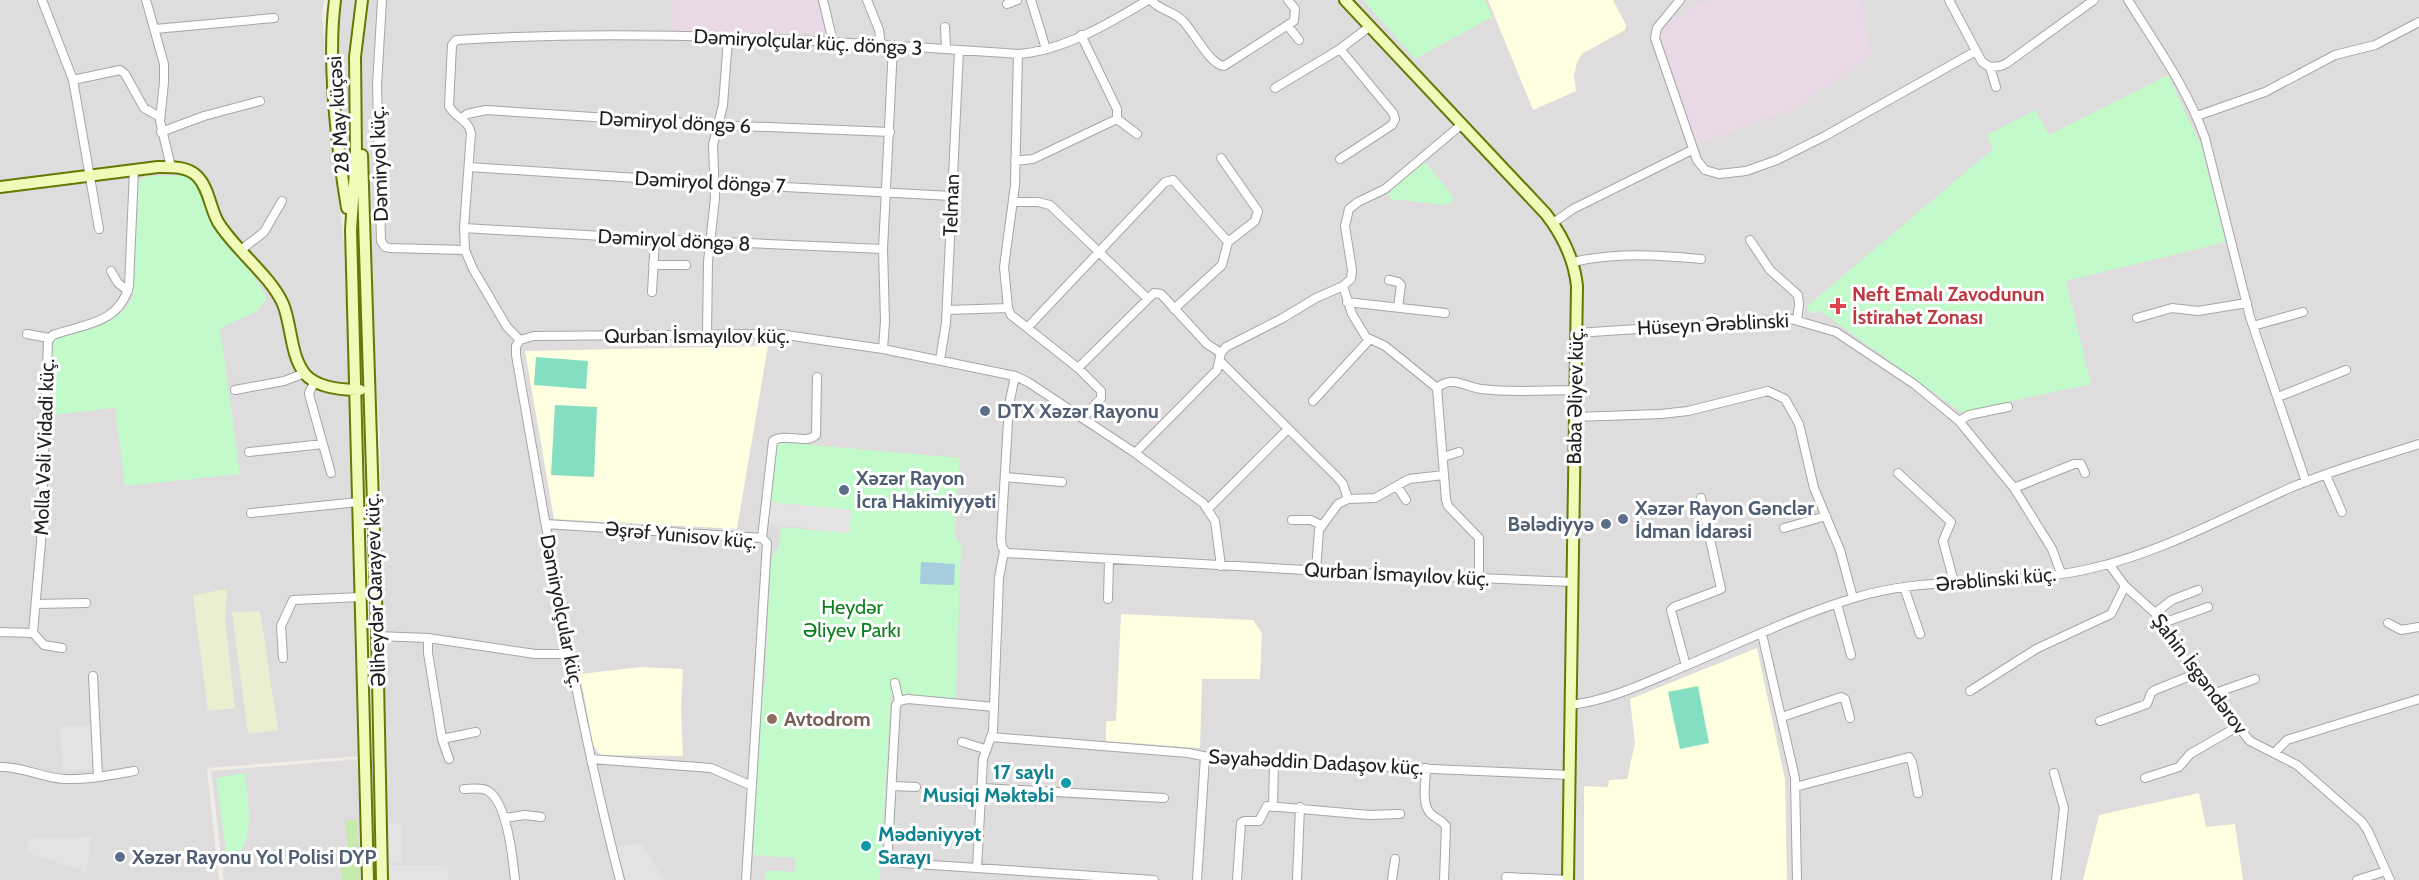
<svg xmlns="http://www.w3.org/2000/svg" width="2419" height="880" font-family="Cabin,sans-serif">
<rect width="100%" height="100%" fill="#f0ede6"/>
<path fill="#dedcdc" d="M0,0H324L322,15L333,156L344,243L349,356L352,534L361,756L207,768L219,880H0Z
M335,0H2419V880H224L211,771L385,757L380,432L368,299L348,210L338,138Z"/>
<path fill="#e9d8e5" d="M672,0H817L826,34L673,32Z
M1706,0H1860L1871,56L1792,110L1696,144L1660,44V32L1692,6Z"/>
<path fill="#fdffe0" d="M1488,0H1613L1626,25L1625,30L1582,54L1577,62L1574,76L1576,91L1533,110Z
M768,346L737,529L554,519L525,351Z
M1121,614L1253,620L1262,633L1260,679H1202L1200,748L1106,741V721H1116Z
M1757,648L1785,779L1787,880H1584V786L1608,787L1609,780L1627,779L1635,743L1630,699Z
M641,667L683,669L681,710L683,756L600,755L593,745L580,674Z
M2199,793L2206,827L2235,824L2243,880H2083L2099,815Z"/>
<path fill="#ebefd1" d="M227,589L225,620L235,708L208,711L193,595Z
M260,611L278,730L248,734L232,612Z"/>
<path fill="#c6eaac" d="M345,820H357L360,880H342L340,863L350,861Z"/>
<path fill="#c3facb" d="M1363,0H1485L1492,17L1415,59Z
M2168,75L2201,146L2226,242L2066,281L2091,384L1961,412L1819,310L1813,314L1806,307L1993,149L1987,135L2035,110L2049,135Z
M1425,162L1452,195L1453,198L1451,203L1444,205L1391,199L1389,194L1391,190Z
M187,175L194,178L197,182L213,222L249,269L267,298L256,312L220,328L240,474L125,486L115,408L51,415L53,343L58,336C85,328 122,325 133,296L138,185L140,179L150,176Z
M777,442L960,458L955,535L961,546L956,698L891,695L880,880H765L766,870L795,872V858L753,855L762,687L765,684L770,561L779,546L781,527L848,533L852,510L770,502Z
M245,773C247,792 258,853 230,857L226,852L216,778Z"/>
<path fill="#84dfc2" d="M536,357L588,361L586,389L534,385Z
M555,405L597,407L594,477L551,475Z
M1698,686L1709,743L1680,749L1668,692Z"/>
<path fill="#e3e3e3" d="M770,502L852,510L849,533L768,524Z
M96,725L98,769L63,771L60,727Z
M381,824H401L402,862H382Z
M91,837L87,873L26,852L29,839Z
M640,843L664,880H626L617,847Z
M389,865H447L449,880H389Z"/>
<path fill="#a6cdde" d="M921,562L955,564L954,585L920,584Z"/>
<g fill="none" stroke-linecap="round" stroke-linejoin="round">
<g stroke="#a6a6a6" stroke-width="10">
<path id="street" d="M42,0L73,80L99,229
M146,0L164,64V82L160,121L171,167
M382,0L377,85L381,241L385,247L390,248L465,250
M823,0L833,42
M867,0L879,30L881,45
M1031,0L1046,49
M1151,0C1160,11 1174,11 1183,21C1194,32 1210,65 1224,66L1294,21L1295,9L1288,0
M1680,0L1657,28L1655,38L1697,160L1705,170L1719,174L1746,171L1777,160L1825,136L1976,51
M1949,0L1982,62L1990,67L2001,66L2007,63L2094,0
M2128,0C2156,45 2187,88 2205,138L2250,317L2306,482
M1007,4L1017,0
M1288,26L1299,40
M945,27L946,49
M155,29L274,18
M1340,49L1393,113L1395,119L1392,125L1340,159
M1018,54L1015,185L1004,267L1008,308L1011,315L1078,368L1101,391V398L1083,418
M1990,67L1996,87
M73,80L120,70L125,74L144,108L160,117
M1275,88L1340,49L1369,27
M2197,116L2265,92L2335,55L2375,45L2419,22
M462,118L467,114L486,110L717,125L890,132
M1117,119L1137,134
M161,132L204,116L260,101
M1221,158L1258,211L1255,221L1228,242
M1015,161L1033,159L1117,119V109L1081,35
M469,167L714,183L951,196
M1013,202H1038L1050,205L1148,299
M1553,223L1573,209L1692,150
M464,228L655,239L883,249
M1750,240L1770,270L1798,295L1799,305L1797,320
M241,250L264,232L282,201
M1573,262C1616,252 1657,255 1701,259
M653,265H686
M111,271L118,283L128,291
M1389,280L1398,282L1401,285L1398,307
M1343,286L1352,314L1366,337L1385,346L1437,388L1446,500L1448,506L1479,538V578
M652,292L655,239
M1347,302L1445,313
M947,310L1008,308
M2137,318L2172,308L2198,311L2247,303
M2253,326L2303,312
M1028,327L1165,182L1173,180L1228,242L1222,265L1174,309
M1576,333L1791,319L1836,332L1914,384L1959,421L2014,488L2052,549L2061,573
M27,334L49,338
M707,334L708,262L715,198L713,145L723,105L728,39
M520,340L507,327L473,269L465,250L464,228L471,133C468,119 455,118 449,106L452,45L456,40C643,28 832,41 1018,54C1063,51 1110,23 1148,0
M520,340L534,336L779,334L883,349L1015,376L1028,382L1135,453L1203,503L1215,521L1221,566
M520,340L516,346V355C547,531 575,707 620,880
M883,349L885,321L883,249L893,46
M940,360L946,323L959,50
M1221,362L1337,477L1343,484L1348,499
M1078,368L1154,293L1161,294L1207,344L1221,353
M1015,376L1009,405L1001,539L1002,547L1007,553L1359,573L1573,582
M315,381L309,393L310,398L331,473
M1437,388C1452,375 1466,387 1481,389C1512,393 1545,390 1575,390
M235,390L284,381L305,373
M2278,397L2346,370
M1313,401L1369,340
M1575,417L1661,414L1688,411L1768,391L1785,399L1799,424L1814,488L1840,550L1853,598
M1959,421L1969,415L2008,407
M249,452L323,444
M1135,453L1217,370L1221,353L1226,347L1281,319L1316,298L1343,286L1351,279L1352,270L1345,226L1349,209L1358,202L1385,189L1461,125
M1443,457L1459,452
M1898,473L1951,522L1943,541L1954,582
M2326,475L2342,512
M1005,477L1062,482
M1397,486L1406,500
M2014,488L2074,464H2081L2085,473
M1208,509L1288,429
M251,513L358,502
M1292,520H1311L1321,525
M546,524L762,538L767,543L746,880
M1784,528L1826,516
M762,538L773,441C785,432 805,445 816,435L817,377
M2109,564L2125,586L2155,613L2195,674L2250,741L2297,765L2362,822L2368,831L2390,880
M1316,571L1319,530L1338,504L1348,499L1375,498L1409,479L1444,475
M1904,587L1920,634
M1108,599L1109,559
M36,604L86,603
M1837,604L1851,655
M2155,613L2172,600L2198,590
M2163,623L2208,607
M2388,623L2401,630L2419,627
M0,632L33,633L41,542L48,341L53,335C84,324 119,324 129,286L134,170
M33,633L44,645L62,648
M1762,634L1795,778L1797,880
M377,636L428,638L535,654H569
M428,638V653L442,739L449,759
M283,658L281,626L293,600L361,597
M1686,666L1671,610L1674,607L1721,589L1701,498
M93,676L98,777
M895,683L899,701
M1970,691L2036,649L2111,614L2125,586
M2210,695L2255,679
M1571,705C1609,700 1643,684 1678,669C1736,645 1794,616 1854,598C1932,574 2015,587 2093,568C2162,552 2225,517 2290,488C2332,470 2376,458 2419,444
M994,707L908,699L899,701L896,705L888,849L890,859L902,863L1154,880
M1782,717L1841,697L1845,699L1850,718
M2100,721L2147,704L2151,693L2155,690L2195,674
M991,737L1188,753L1223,760L1570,775
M442,739L476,732
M962,742L985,749
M2274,753L2287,740L2419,699
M591,759L711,768L752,786
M0,767C22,766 42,778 64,779C87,780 111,775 134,771
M1426,768C1426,781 1421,803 1430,813C1435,819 1441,819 1446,826L1444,880
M2054,773L2064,808L2056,880
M2145,778L2179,767L2190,754L2237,727
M892,786L916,787
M1795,787L1909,757L1912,762L1918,793
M982,788L1164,798
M464,789C471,789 482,787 488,791C507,802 513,859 515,880
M1273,807L1274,762
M504,818L525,815L541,817
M977,868L983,759L993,731L999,578L1004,551
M1506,877L1568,880
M1197,880L1205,757
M1237,880L1241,823L1244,821H1259L1267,806L1369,815L1400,814
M1297,880L1300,807
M1392,880L1395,859
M2357,880L2386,871"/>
</g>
<g stroke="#647904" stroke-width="14">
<path id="secondary" d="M335,0C327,62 337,146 347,208
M362,0L355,57L356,155L351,230L368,880
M1345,0L1546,214C1563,236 1574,258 1577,286L1568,880
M362,155L377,630L382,880
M0,187L158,167C171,167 187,166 197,176C209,188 210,208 218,222C235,250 270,275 283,304C292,326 290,355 305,374C317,388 343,390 360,390"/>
</g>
<use href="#street" stroke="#fff" stroke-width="8"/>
<use href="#secondary" stroke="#f2faba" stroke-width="10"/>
</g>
<path fill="#e0444e" stroke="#fff" stroke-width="2" d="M1835 297h6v6h6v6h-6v6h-6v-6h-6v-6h6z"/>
<g fill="#5c6f8a" stroke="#fff" stroke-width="2">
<circle cx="985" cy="411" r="6"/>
<circle cx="844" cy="490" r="6"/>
<circle cx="1623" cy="519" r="6"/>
<circle cx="1606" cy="524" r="6"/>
<circle cx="120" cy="857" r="6"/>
</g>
<circle fill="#8d6e63" stroke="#fff" stroke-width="2" cx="772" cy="719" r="6"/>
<g fill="#0f9aa8" stroke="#fff" stroke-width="2">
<circle cx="1066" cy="783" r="6"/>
<circle cx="866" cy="846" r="6"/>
</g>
<g text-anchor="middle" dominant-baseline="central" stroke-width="6" stroke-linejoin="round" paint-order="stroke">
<g font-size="20" fill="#1f1f1f" stroke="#fff">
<text transform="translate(808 42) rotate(3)">Dəmiryolçular küç. döngə 3</text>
<text transform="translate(338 115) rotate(-94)">28 May küçəsi</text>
<text transform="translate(675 122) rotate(3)">Dəmiryol döngə 6</text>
<text transform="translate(379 164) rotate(-92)">Dəmiryol küç.</text>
<text transform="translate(710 182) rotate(3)">Dəmiryol döngə 7</text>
<text transform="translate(951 205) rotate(-88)">Telman</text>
<text transform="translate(674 240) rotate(3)">Dəmiryol döngə 8</text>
<text transform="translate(1713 324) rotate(-3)">Hüseyn Ərəblinski</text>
<text x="697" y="336">Qurban İsmayılov küç.</text>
<text transform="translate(1575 396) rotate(-89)">Baba Əliyev küç.</text>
<text transform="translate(44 447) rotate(-88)">Molla Vəli Vidadi küç.</text>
<text transform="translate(681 535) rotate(5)">Əşrəf Yunisov küç.</text>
<text transform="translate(1397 574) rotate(3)">Qurban İsmayılov küç.</text>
<text transform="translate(1996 579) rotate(-5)">Ərəblinski küç.</text>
<text transform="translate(375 590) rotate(-92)">Əliheydər Qarayev küç.</text>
<text transform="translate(562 611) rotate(79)">Dəmiryolçular küç.</text>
<text transform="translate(2200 674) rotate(53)">Şahin İsgəndərov</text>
<text transform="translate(1316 762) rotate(3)">Səyahəddin Dadaşov küç.</text>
</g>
<g font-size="20" font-weight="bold" fill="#be3a42" stroke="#fff" text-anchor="start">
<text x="1852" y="294">Neft Emalı Zavodunun<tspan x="1852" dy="23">İstirahət Zonası</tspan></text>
</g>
<g font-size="20" font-weight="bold" fill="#4e5e75" stroke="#fff" text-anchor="start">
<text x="997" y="411">DTX Xəzər Rayonu</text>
<text x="856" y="478">Xəzər Rayon<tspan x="856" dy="23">İcra Hakimiyyəti</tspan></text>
<text x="1635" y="508">Xəzər Rayon Gənclər<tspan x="1635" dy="23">İdman İdarəsi</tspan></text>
<text x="1594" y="524" text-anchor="end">Bələdiyyə</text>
<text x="132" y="857">Xəzər Rayonu Yol Polisi DYP</text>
</g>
<g font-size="20" fill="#0b801d" stroke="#fff">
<text x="852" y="607">Heydər<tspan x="852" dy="23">Əliyev Parkı</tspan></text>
</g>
<g font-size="20" font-weight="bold" fill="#785e54" stroke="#fff" text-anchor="start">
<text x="784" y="719">Avtodrom</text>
</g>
<g font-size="20" font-weight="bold" fill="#0d838f" stroke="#fff" text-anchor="end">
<text x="1054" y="772">17 saylı<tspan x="1054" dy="23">Musiqi Məktəbi</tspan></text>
<text x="878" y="834" text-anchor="start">Mədəniyyət<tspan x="878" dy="23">Sarayı</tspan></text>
</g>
</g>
</svg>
